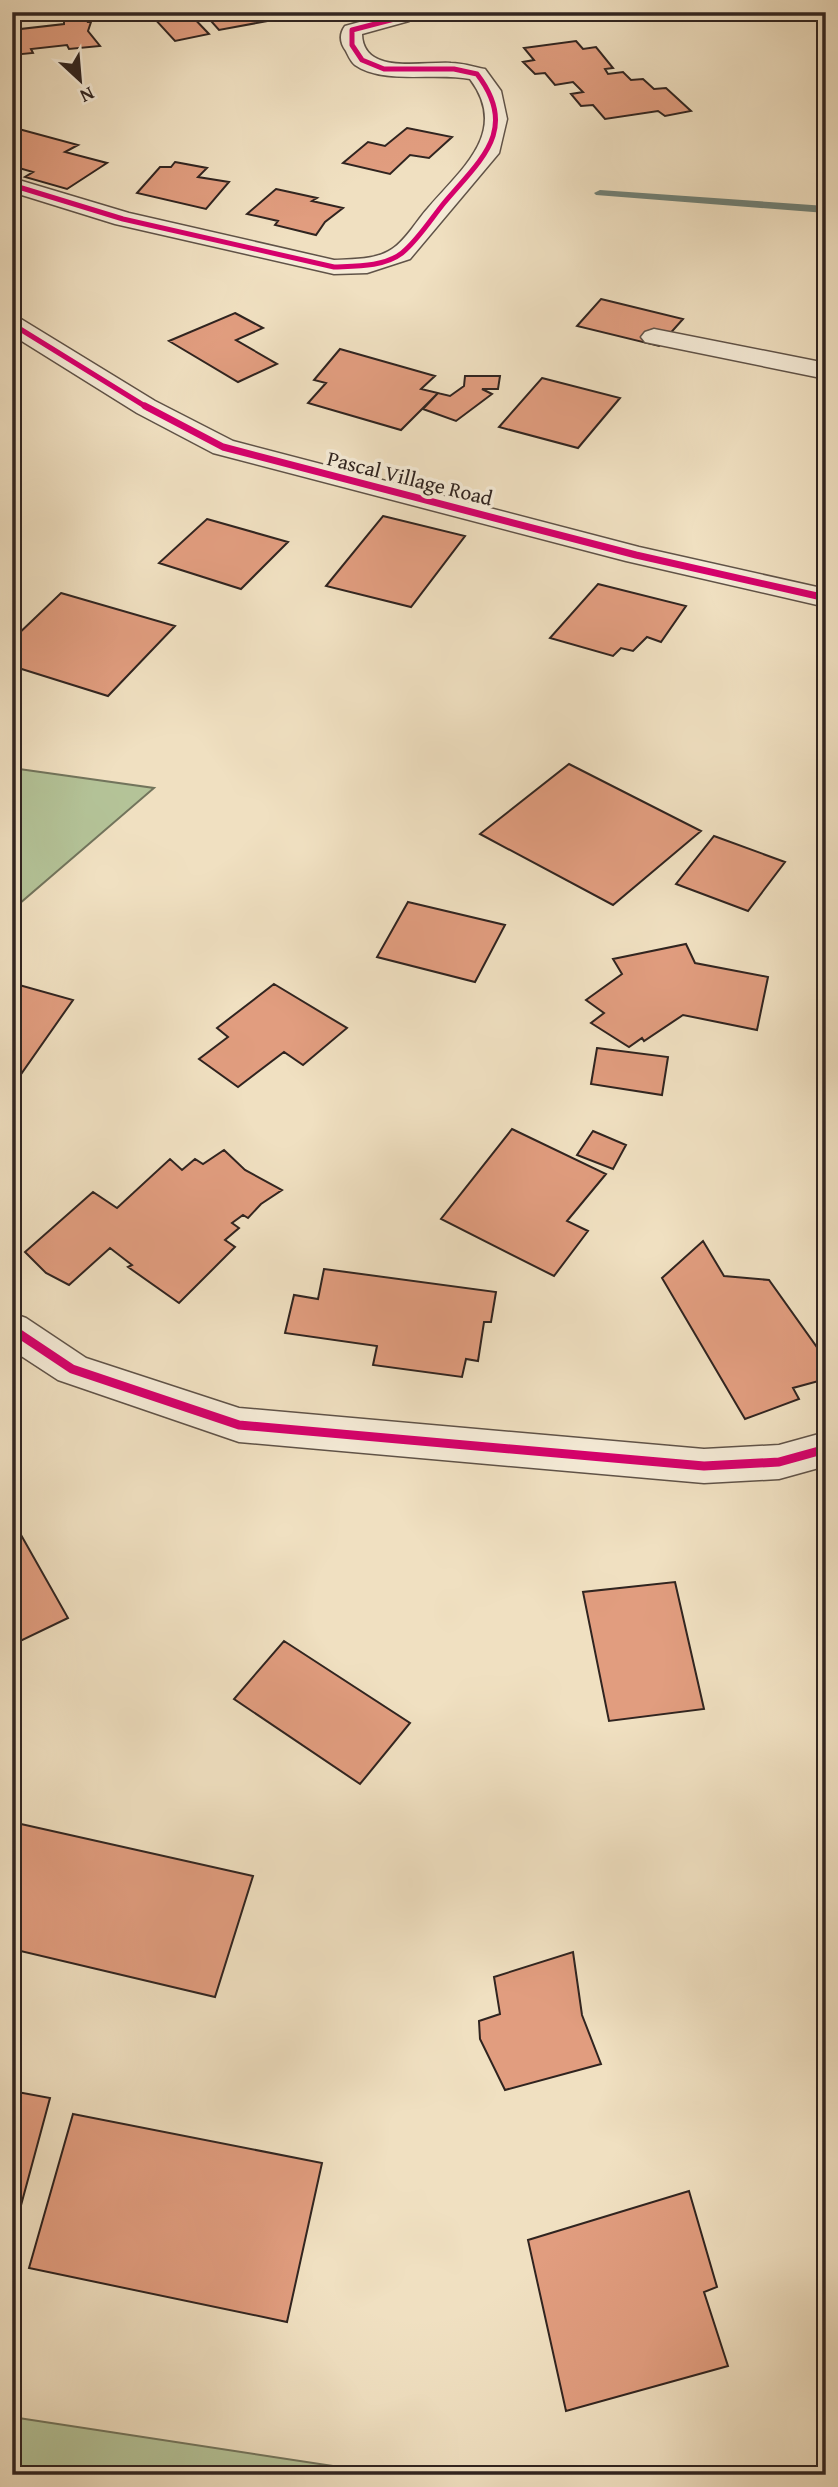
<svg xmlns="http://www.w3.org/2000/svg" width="838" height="2487" font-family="'Gentium Book Plus',serif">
<rect width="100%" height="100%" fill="#f0e0c1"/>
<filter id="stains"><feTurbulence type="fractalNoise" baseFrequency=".00286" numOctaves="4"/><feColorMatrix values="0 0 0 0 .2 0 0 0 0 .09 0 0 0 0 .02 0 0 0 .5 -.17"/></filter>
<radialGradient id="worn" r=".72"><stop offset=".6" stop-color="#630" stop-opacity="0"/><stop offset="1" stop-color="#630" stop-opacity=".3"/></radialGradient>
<path fill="#b4c398" stroke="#72745c" stroke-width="2" d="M12,768L154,788L12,910Z
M12,2417L346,2468L375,2475H12Z"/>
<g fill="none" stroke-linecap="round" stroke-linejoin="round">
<path fill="#708076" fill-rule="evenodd" d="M600,190L826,206V213L596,195L594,193Z"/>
</g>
<path fill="#e19d7f" stroke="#302420" stroke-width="2" d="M173,12H188L209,34L175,41L152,16Z
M203,12H284L289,17L219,30Z
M89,18L88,22H91L88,31L100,46L69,49L67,45L31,49L33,53L12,55V30L64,24V20Z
M576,41L583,49L596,47L613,68L605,69L608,74L623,72L631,80L643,79L654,89L666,88L691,111L665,116L658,111L605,119L593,105L581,106L571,94L583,92L573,82L555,85L545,73L535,74L523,62L534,60L524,48Z
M15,128L78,145L65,152L107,163L67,189L25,177L33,172L12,166V130Z
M407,128L452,137L429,158L410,155L390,174L343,163L368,142L385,146Z
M175,162L207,168L198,177L229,182L206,209L137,193L160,167H171Z
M276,189L317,198L312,201L343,208L325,222L316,235L275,225L278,221L247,214Z
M601,299L683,319L659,346L577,326Z
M235,313L263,328L236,340L277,364L238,382L169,341Z
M340,349L435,376L421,389L438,393L401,430L308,403L326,383L314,380Z
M465,376H500L498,389H482L492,394L456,421L423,409L438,393L450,396L464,386Z
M542,378L620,398L578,448L499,427Z
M383,516L465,536L411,607L326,586Z
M207,519L288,542L241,589L159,563Z
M598,584L686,606L661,642L647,637L633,651L621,648L613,656L550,638Z
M61,593L175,626L108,696L12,666V640Z
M569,764L701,831L613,905L480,834Z
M714,836L785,862L748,911L676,884Z
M408,902L505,925L475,982L377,957Z
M686,944L695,963L768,977L757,1030L683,1015L644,1041L642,1038L629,1047L591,1023L604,1013L586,1000L622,974L613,959Z
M12,983L73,1000L12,1087Z
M274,984L347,1028L303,1065L284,1052L238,1087L199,1059L228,1037L217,1028Z
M597,1048L668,1057L662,1095L591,1084Z
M512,1129L606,1174L567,1221L588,1231L554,1276L441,1219Z
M593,1131L626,1145L613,1169L577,1155Z
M224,1150L245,1170L282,1190L261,1204L248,1218L243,1215L232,1223L239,1228L225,1240L235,1247L179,1303L128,1267L132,1265L110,1248L69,1285L46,1273L25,1252L93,1192L117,1208L170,1159L182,1170L195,1159L203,1164Z
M703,1241L724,1276L769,1280L819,1350L826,1348V1379L793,1388L799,1399L745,1419L662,1278Z
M324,1269L496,1292L491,1322H484L478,1361L466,1359L462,1377L373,1365L377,1346L285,1333L294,1295L318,1299Z
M12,1519L68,1618L12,1645Z
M675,1582L704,1709L609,1721L583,1592Z
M284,1641L410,1723L360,1784L234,1699Z
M12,1822L253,1876L215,1997L12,1949Z
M573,1952L582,2015L601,2064L505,2090L480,2039L479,2021L500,2014L494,1977Z
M12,2091L50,2098L20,2209L12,2207Z
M73,2114L322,2163L287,2322L29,2268Z
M689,2191L717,2287L704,2292L728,2366L566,2411L528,2240Z"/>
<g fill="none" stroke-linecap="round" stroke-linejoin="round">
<g stroke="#605348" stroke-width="3">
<path id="minor" d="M396,12L409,13L412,17L409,21L362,34C363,76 423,61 451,63C462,63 474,67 485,69L501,91L507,119L499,153L410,259L367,273L334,274L115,224L12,192V178L129,213L334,260C353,259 376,260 392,249C406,240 417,220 428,208C461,169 510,132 470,79C436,72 383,85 355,65C351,62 348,55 346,51C340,43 339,34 345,26Z
M12,317L21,319L155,401L233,441L639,547L826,589V607L626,561L213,453L137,413L12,335Z
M654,329L826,363V379L645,342L641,337L645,332Z
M12,1313L26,1318L86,1358L239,1408L704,1449L779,1445L826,1432V1466L779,1479L704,1483L239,1442L58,1380L12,1350Z"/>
</g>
<use href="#minor" fill="#f5ebd7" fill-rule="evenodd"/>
<g stroke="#f5ebd7" stroke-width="8">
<path id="cycleway-far2" d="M12,185L123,219L334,267C355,266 384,267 402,253C418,240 431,219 444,203C480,160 520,130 477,74L454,69H384L362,60L352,45V30L402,17
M12,324L148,408"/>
</g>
<g stroke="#f5ebd7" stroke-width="10">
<path id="cycleway-far1" d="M145,406L223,447L636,555L826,598"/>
</g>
<g stroke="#f5ebd7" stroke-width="13">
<path id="cycleway" d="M12,1329L72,1369L239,1425L704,1466L779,1462L826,1449"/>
</g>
<use href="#cycleway-far2" stroke="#d6006c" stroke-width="5"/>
<use href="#cycleway-far1" stroke="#d6006c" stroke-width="7"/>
<use href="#cycleway" stroke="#d6006c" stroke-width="9"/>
</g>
<g text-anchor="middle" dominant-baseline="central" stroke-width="7" stroke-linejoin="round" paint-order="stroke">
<g font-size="21" fill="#302420" stroke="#f5ebd7">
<text transform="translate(410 478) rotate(14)">Pascal Village Road</text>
</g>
</g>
<rect width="838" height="2487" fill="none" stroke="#f0e0c1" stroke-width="42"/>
<rect x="14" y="14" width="810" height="2459" fill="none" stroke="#302420" stroke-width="3.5"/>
<rect x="21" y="21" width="796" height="2445" fill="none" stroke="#302420" stroke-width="2"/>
<g transform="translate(80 80) rotate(154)" stroke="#f5ebd7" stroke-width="5" paint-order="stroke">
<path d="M0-5L12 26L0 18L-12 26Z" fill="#302420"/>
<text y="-10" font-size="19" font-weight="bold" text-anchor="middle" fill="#302420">N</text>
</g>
<rect width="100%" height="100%" filter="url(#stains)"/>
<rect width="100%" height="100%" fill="url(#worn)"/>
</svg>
